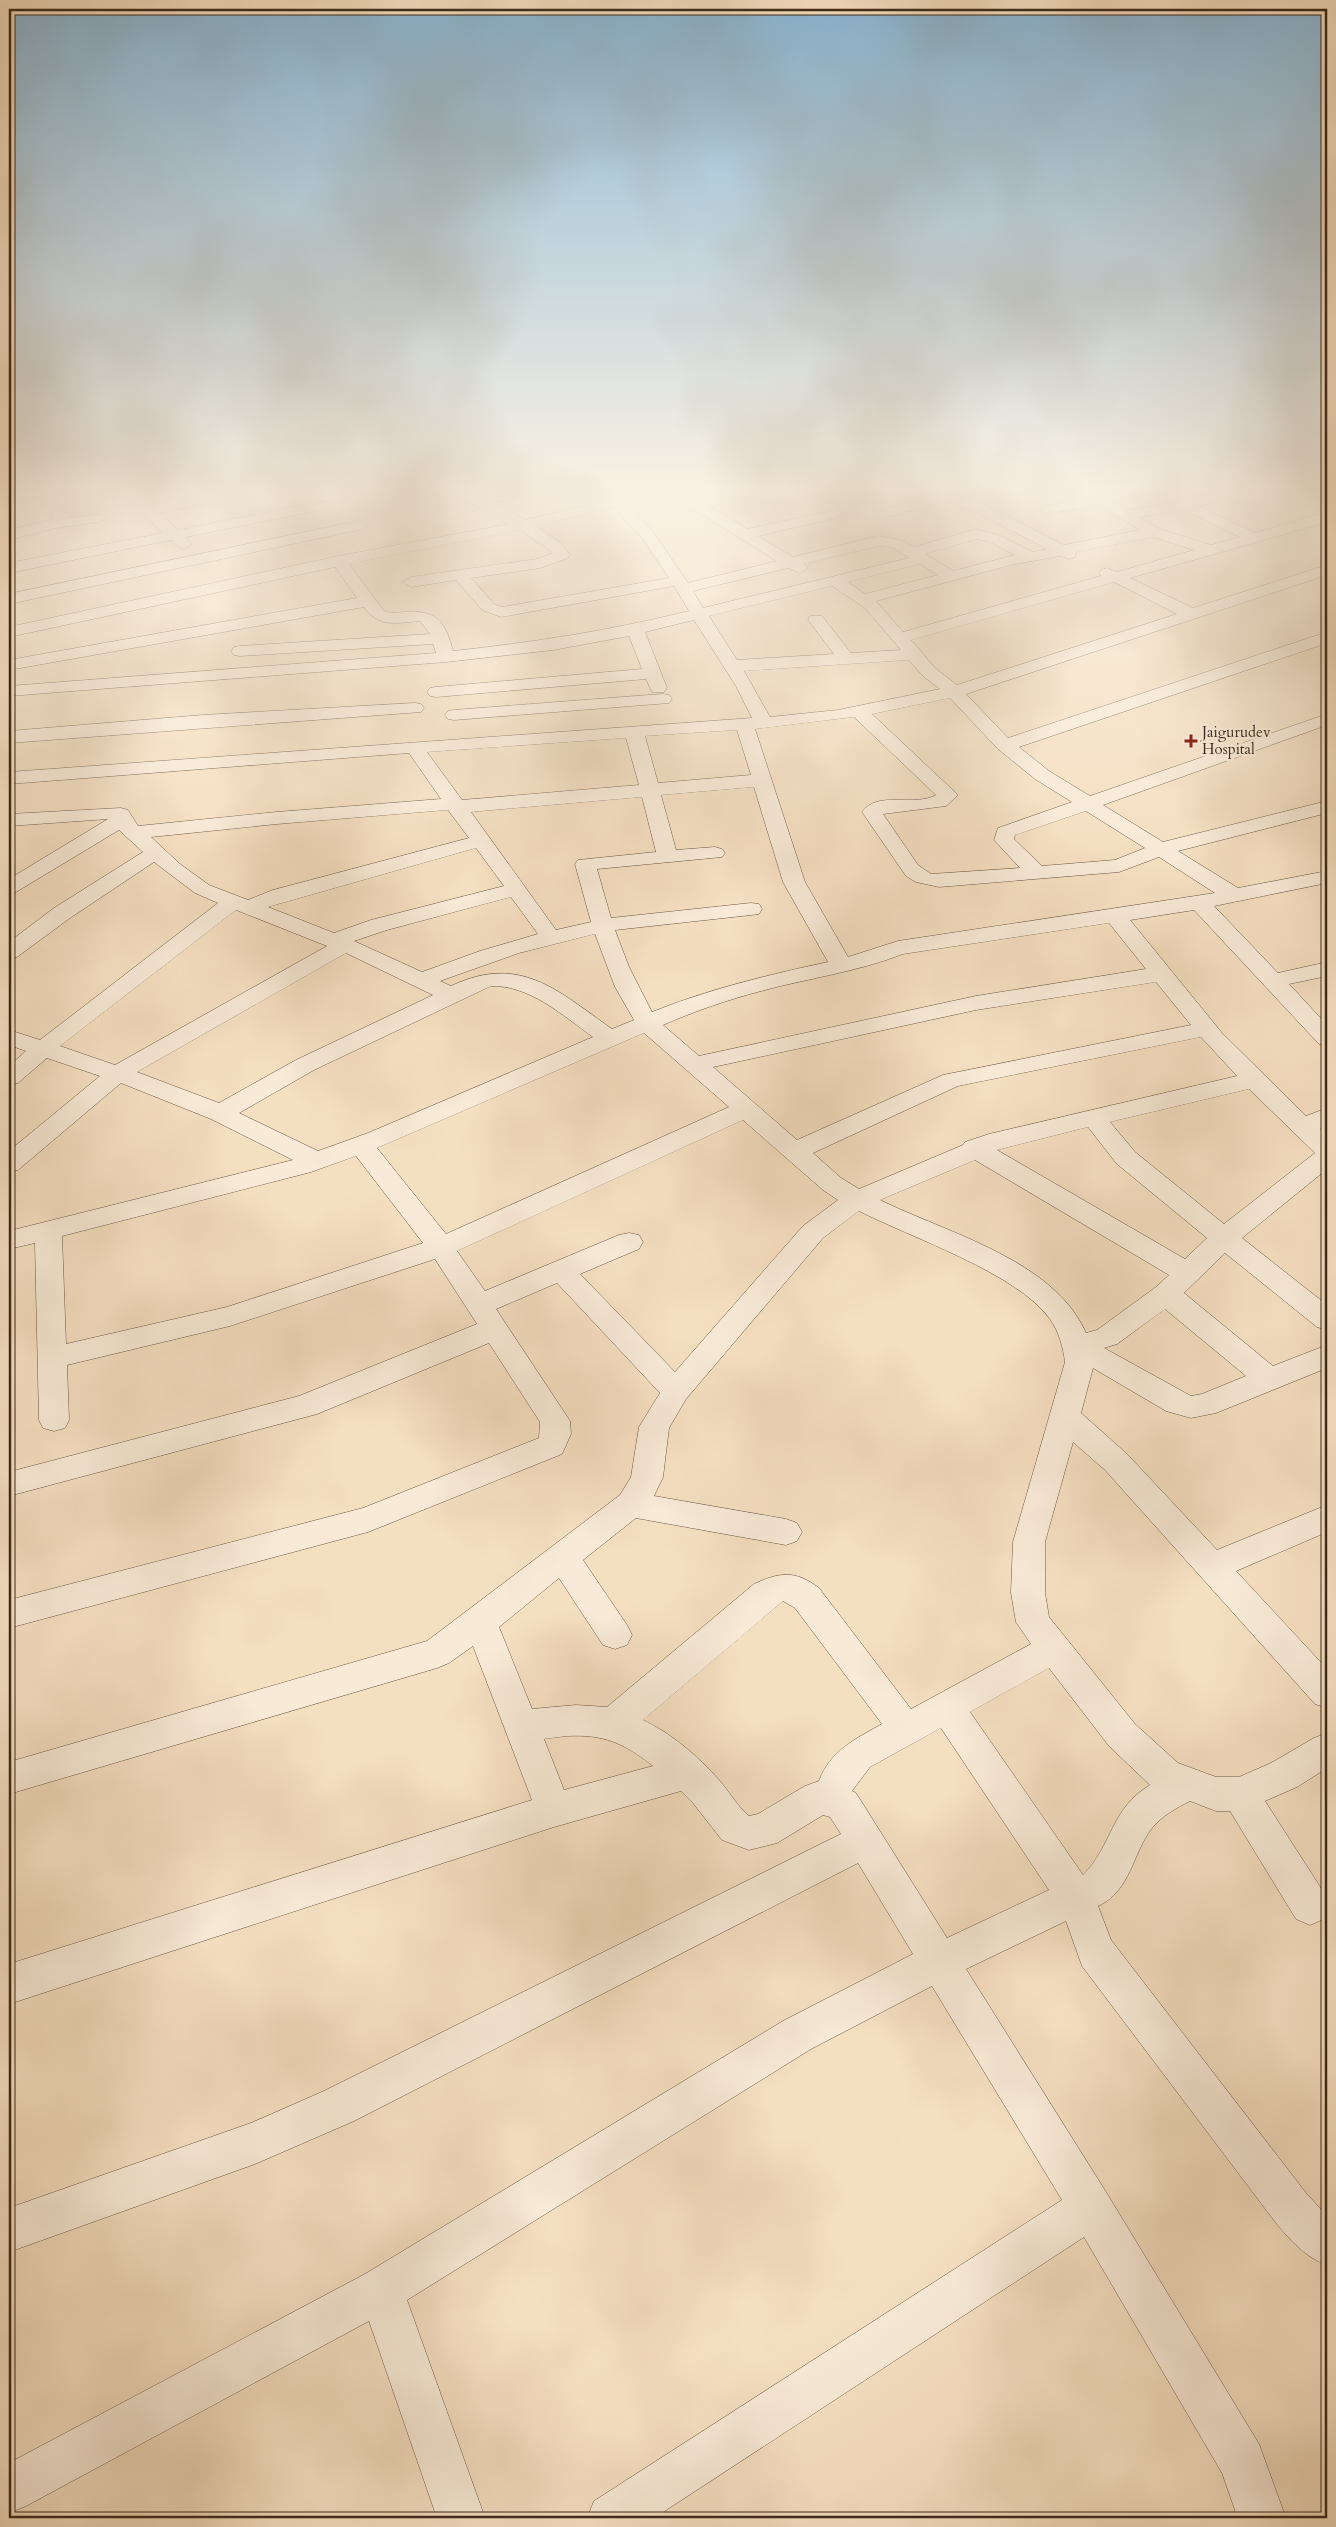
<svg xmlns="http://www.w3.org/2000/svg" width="1336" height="2527" font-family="Cardo,serif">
<rect width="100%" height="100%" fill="#f5dfc1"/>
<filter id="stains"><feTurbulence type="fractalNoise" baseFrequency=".004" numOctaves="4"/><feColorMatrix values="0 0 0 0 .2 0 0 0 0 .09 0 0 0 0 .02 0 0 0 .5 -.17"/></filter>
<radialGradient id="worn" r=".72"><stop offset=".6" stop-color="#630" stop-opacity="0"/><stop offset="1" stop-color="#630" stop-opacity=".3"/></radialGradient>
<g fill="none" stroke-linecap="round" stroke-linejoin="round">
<g stroke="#6b5844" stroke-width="1">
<path id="street" d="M29,490H50L69,518L99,514L106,518L99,522L56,528L9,540V530L55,519L40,497L9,502V494Z
M121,490H137L152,505L227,490H256L249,494L160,513L178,530L325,501L332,505L325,509L186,537L192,544L184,549L179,547L171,540L9,573V563L163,533L142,514Z
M446,490H465L479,497L511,490H539L537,493L492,503L525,520L605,501L598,494L603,490L610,491L619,497L648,490H684L747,529L826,512L813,500L820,496L842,509L844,512L836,518L758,536L793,557L878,536L901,540L914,547L976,529L998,535L1033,552L1047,549L974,511L945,501L892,516L887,515L885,512L887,509L930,496L918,490H940L984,505L1064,545L1140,530L1098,505L1047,514L1040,510L1042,507L1087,498L1077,490H1095L1128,510L1184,501L1221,490H1245L1243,493L1199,506L1255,533L1323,513L1273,490H1293L1327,505V522L1130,578L1193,608L1327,565V575L966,694L1008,738L1327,632V643L1019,747L1049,771L1090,796L1327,714V725L1103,805L1163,842L1327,801V813L1178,851L1238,888L1327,871V883L1214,906L1278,973L1327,962V976L1289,984L1327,1025V1046L1319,1044L1194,910L1130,920L1222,1033L1306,1116L1327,1108V1126L1320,1129L1327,1136V1169L1242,1238L1327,1305V1330L1317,1327L1225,1253L1184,1293L1273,1366L1327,1345V1368L1216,1413L1191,1418L1166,1411L1093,1368L1081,1413L1127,1454L1217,1550L1327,1505V1532L1236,1571L1327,1669V1708L1315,1704L1105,1470L1073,1442L1045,1542V1593L1049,1617L1135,1724L1178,1763L1216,1777H1239L1271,1763L1314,1738L1327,1733V1768L1297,1787L1265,1801L1324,1893C1328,1903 1328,1909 1324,1919L1310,1925L1296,1919L1230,1811H1216L1190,1801C1176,1808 1162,1816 1152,1828C1132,1854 1131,1891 1098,1906L1111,1940L1306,2193L1327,2216V2265C1305,2257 1291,2241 1276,2223L1082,1966L1066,1921L966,1969L1106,2192L1259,2444L1283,2510V2518H1235V2510L1222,2473L1084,2237L654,2518H587L594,2501L1062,2200L932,1986L811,2049L407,2300L485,2518H437L369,2321L26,2506L9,2513V2463L365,2274L783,2021L913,1954L858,1863L354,2121L255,2164L9,2252V2208L251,2123L324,2091L841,1834L830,1817L823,1815L777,1843L749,1850L722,1840L693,1803L681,1791L554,1827L9,2004V1964L532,1800L473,1646L449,1663L437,1668L9,1794V1762L427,1641L620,1495L631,1477L639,1427L660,1393L557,1283L496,1309L570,1421L571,1434L562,1454L368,1532L9,1628V1600L363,1508L539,1438L540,1422L489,1343L317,1414L9,1496V1472L299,1396L477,1324L435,1259L230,1326L67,1365L69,1420L65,1428L54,1431L43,1428L39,1420L35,1243L9,1249V1231L293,1160L211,1119L121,1083L18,1170L9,1172V1151L100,1076L47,1058L18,1083L9,1085V1066L26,1051L9,1045V1030L40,1040L218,903L195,893L154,862L70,918L17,957L9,959V942L54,908L143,852L119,830L16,892L9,894V879L108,819L9,826V814L121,808L128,810L138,826L277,812L441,799L409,753L9,784V772L752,718L736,686L694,620L645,632L667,688L664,692H652L646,679L436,697L430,696L427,692L430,688L436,687L642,669L629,636L553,650L446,662L9,696V686L436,653L433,644L240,656L234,655L231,651L234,647L240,646L430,634L420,621C396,623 379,628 364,607L9,670V660L357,598L335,567L9,637V627L339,556L509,524ZM669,494L777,561L688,583L654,533L628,504ZM614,507L643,539L669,578L502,607L494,604L471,578L540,568L568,558L570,555L562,544L536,526ZM1184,510L1240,537L1211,545L1159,529L1140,517ZM521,530L553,553L537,559L411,577L403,582L411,587L456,580L482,610L501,617L674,586L689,611C608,631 535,642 453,651C446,624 438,610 408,612C400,612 391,614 384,611L349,564ZM1153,537L1194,550L1117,572L1107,568L1101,570L1099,573L1101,576L903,632L876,601L1011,565L1060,556L1069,559L1075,557L1076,552ZM977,539L988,541L1015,555L953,571L925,554ZM878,546L892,547L909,558L703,608L693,591L788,568L800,573L808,568L804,564ZM920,564L938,575L865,594L848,582ZM1114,582L1177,614L957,685L935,668L911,640ZM832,586L865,608L901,650L851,653L822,616H810L808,620L834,654L737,660L709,616ZM909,660L923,676L940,689L838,710L770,717L744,671ZM950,698L998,749L1035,779L1072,802L998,828L994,840L1020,868L931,874L918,865L883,814L946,806L958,795L872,714ZM854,717L936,795C916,807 877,790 862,812L906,876L916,882L939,887L1119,872L1159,857L1215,893L898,941L848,957L805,882L755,729ZM737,730L751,775L658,783L645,736ZM626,738L639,785L462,800L427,752ZM754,787L783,882L828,962C768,975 709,989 652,1012L629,967L615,930L751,915L759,914L762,909L759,904L751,903L611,918L597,869L722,857L725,853L722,849L715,847L676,850L661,795ZM642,797L656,852L578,860L575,864L591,922L556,930L471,812ZM448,810L469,838L273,890L248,900L209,885L180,864L151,837L277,824ZM1086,811L1145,848L1115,860L1042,866L1014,839L1015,835ZM476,848L504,886L371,920L334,933L268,907ZM511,897L538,934L480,951L422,972L354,941L387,930ZM236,910L327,946L115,1065L60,1046ZM1109,923L1146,969L976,996L699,1056L663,1025C695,1011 727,1000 761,991C809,978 857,972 903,954ZM595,934L615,987L634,1020L612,1029C558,991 520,953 451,986L440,981L519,953ZM346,953L433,995L296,1060L219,1103L137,1072ZM1156,982L1191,1025L943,1075L797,1140L713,1067L976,1010ZM491,986C530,985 562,1015 593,1037L368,1133L318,1151L239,1113L314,1070ZM644,1033L729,1107L446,1234L377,1148ZM1201,1037L1237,1076L989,1134L965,1142L963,1145L859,1189L841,1178L813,1153L958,1086ZM1249,1089L1315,1153L1224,1224L1135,1152L1110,1122ZM743,1120L823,1190L838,1200L803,1226L675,1372L580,1274L639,1249L643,1242L639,1235L629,1233L619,1235L485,1291L457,1251ZM1088,1127L1117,1164L1207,1238L1185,1259L997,1150ZM356,1156L423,1243L227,1307L66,1344L62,1236L311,1172ZM975,1160L1169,1275L1156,1287L1097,1330L1086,1333C1054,1260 947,1233 880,1200ZM859,1211C912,1238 1017,1273 1050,1319C1059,1332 1063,1347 1065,1362L1013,1542L1011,1593L1016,1622L1031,1644L911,1709L819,1588C795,1570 780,1572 754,1584L607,1707L576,1705L532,1709L499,1627L559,1578L603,1645L615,1649L627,1645L632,1635L627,1625L583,1560L636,1518L786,1545L797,1541L802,1532L797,1523L786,1519L654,1496L663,1477L669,1428L686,1399L823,1238ZM1165,1309L1246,1376L1202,1394L1191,1396L1104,1348L1117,1344ZM783,1601L795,1608L882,1724C855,1739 830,1751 819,1781L805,1786L758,1814L749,1816C737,1806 729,1791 719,1780C699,1757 671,1733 643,1720ZM1049,1668L1109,1746L1150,1785C1110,1809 1113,1845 1083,1875L970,1712ZM941,1728L1049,1890L947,1938L856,1793L852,1791L870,1767ZM567,1736C604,1734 624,1743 653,1766L564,1790L544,1739Z
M1003,490H1029L1027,493L1001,499L996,498L994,495L996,492Z
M358,521L363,523L366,526L363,529L9,604V594Z
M663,694L669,695L672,699L669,703L454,720L448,719L445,715L448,711L454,710Z
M415,703L421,704L424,708L421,712L9,743V731L203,715Z"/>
</g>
<use href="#street" fill="#f8ead7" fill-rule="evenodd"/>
</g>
<linearGradient id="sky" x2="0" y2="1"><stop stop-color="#8ab7d6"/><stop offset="0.58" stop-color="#faf1e3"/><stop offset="1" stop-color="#faf1e3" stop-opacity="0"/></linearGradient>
<rect width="1336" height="844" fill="url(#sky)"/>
<path fill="#8f2418" stroke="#f8ead7" stroke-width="2" d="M1188.5 733.5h5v5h5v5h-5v5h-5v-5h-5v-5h5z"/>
<g text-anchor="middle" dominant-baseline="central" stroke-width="4.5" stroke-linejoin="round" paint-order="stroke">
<g font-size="15" fill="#3d2b1a" stroke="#f8ead7" text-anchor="start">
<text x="1202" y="732">Jaigurudev<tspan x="1202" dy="17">Hospital</tspan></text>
</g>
</g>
<rect width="1336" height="2527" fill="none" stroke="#f5dfc1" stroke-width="30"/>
<rect x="10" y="10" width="1316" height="2507" fill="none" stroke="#3d2b1a" stroke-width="2.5"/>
<rect x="15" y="15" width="1306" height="2497" fill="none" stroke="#3d2b1a"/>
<rect width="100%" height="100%" filter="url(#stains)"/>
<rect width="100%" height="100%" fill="url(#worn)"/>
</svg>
